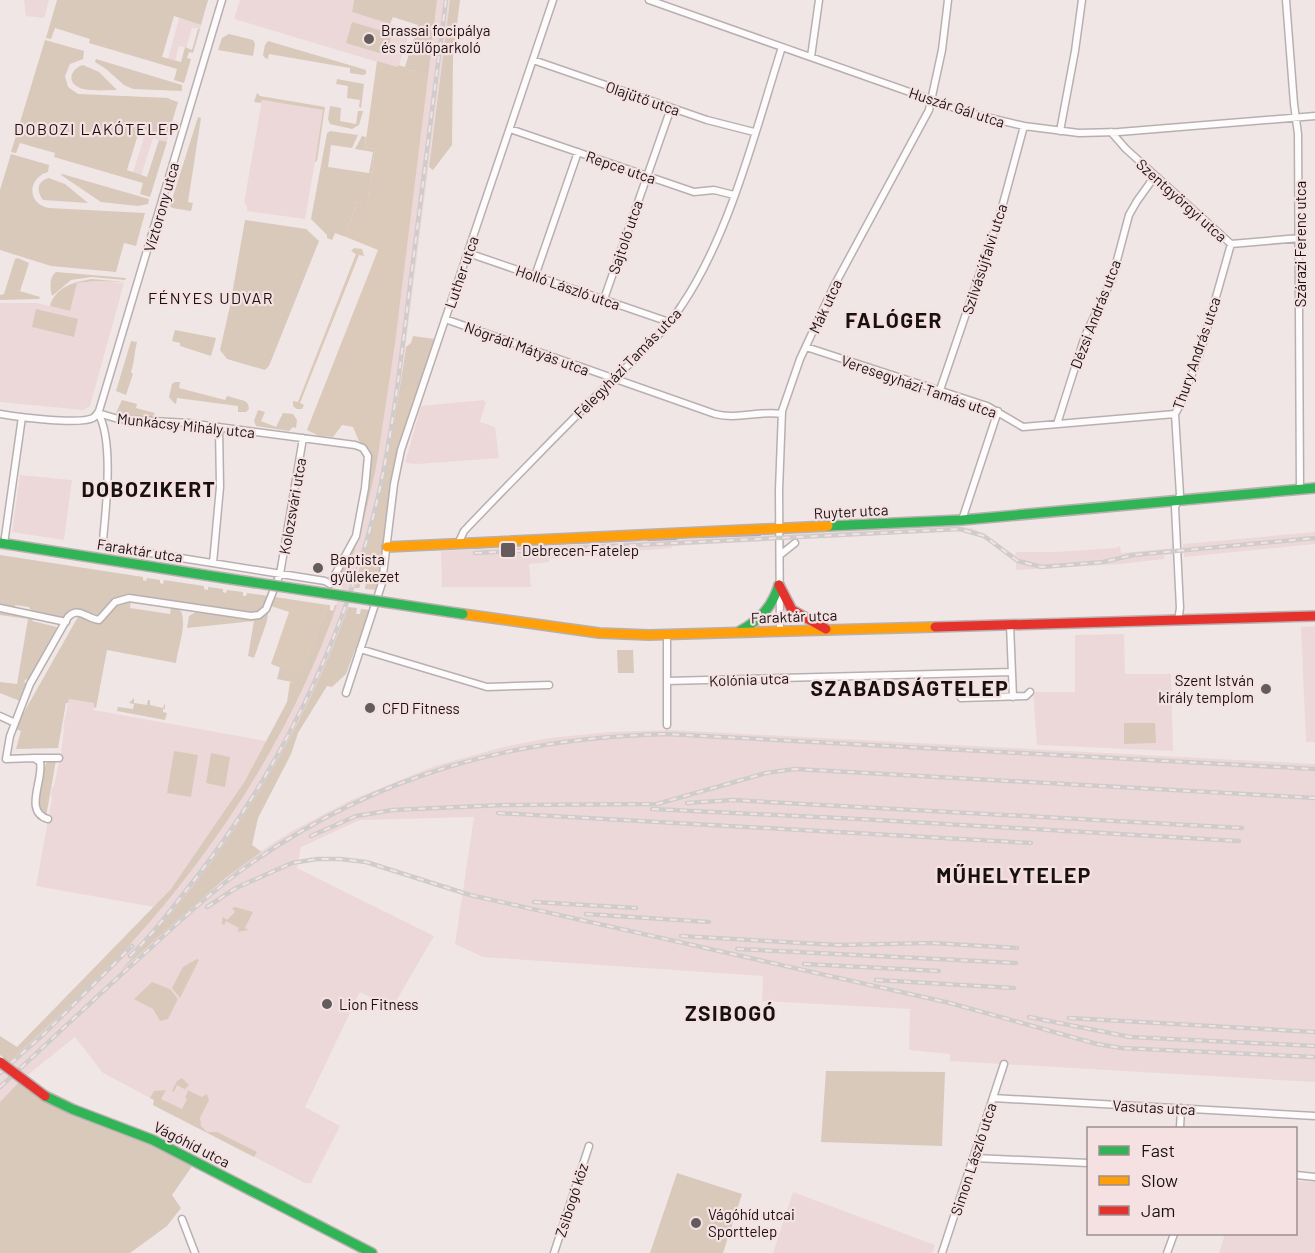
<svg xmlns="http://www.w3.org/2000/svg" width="1315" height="1253" font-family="Barlow,sans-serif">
<rect width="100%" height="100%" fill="#f1e6e6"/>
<path fill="#edd8d9" d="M24,0H49L44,18L26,16Z
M240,0H354L352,12L410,30L398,68L234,19Z
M437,0H450L399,396L379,505L364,560L340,629L317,685L284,750L291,754L258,818L252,845L261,851L292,831L351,800L435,766L503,747L549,738L610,732L671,730L1315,764V1082L950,1061V1054L909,1050L910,1009L762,1001L763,976L483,957L455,944L474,817L360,820L301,847L297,868L434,936L392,1008L360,992L305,1107L340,1126L311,1183H305L153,1105L154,1100L103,1073L75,1037L19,1082L0,1102V1065L154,907L36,886L52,798L51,797L52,787H54L61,753L64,729L63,728L69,698L94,703V710L266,741L274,745L325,637L360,536L378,456L395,344Z
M179,18L201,25L200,29L192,28L186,48L179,46L175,61L168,59Z
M262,100L324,110L305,219L247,211V206L244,203Z
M146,130L168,136L167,142L153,138L141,176L133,173Z
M95,281L124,283L90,406L83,410L0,402V303H37L70,311L77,283Z
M483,400L486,402L480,422L495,427L499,458L418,464L405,463L421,406Z
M20,475L72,480L64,540L12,532Z
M956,526L971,528L985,534L1015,556L1016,552H1055L1116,548L1120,546L1121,553L1163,549L1183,548V544L1315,532V544L1184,557V553L1164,555V559L1120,564L1016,570V563L985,539L970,532L957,531L672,546V548L549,559V562L529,564L531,587H442L441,551Z
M1315,626V742H1306L1301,627Z
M1124,634L1125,674H1171L1173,751L1037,745L1033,692H1075V635Z
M1296,1181L1315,1182V1253H1219L1225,1234H1296Z
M793,1192L935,1245L932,1253H773Z"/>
<path fill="#d8c9bb" d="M57,0H208L201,25L174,16L162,57L181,62L185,47L192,50L198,29H200L193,53L189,52L187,58L191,59L184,83L174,80L177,69L89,43L90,39L55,28L51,39L46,38Z
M354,0H437L428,77C418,68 419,71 407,70L405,67L418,25L393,17L390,24L352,12Z
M450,0H460L453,57L452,145L433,170L429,167Z
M352,22L392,34L386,55L346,43Z
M229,34L253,40L255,44L253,56L218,50L222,38Z
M45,40L84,51L83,59L70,64L65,76L68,87L78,94L169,98V99L178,102L168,136L140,128L127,170L147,177L159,140L167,142L150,197L140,194L143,183L54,157L55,153L20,143L16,153L11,152Z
M268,41L363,69L366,70V74L363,75L350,73V68L269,54L268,59L265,58L263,55L265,45Z
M96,59L182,85V91L133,89L124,85L106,69L95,62Z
M83,65L99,72L117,90C107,90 87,92 78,87C66,81 72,68 83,65Z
M337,79L364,84L361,108L359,107L360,100L347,98L348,86L336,84Z
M257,93L260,96L325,107L317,161L315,162L323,110L262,100L261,103L254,102Z
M330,106L341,108L340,121L356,124L358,111H363L359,125L352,129L330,124L328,119Z
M198,117L201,118L188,202L193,203L191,211L172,208L170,206Z
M330,131L358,135L352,148L331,145L328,167L369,173L373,152L355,149L362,136L366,137L365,147L375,149L367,204L356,202L351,221L346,229V237L335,233L332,240L327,238V235L311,219L327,133Z
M11,154L49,165L48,172C27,178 27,204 49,208L145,213L136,246L124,243L116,272L51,266L0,250V190Z
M62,174L149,199L148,204L138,206L101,202L61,175Z
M49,178L65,184L88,203L43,200C36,191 37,181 49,178Z
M245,220L306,229L319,241L269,366L265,370L227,359L220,350L230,306Z
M18,258L29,263L20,291L40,297L39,299L0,300V295L4,294L15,259Z
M56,272H57L126,278L125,280L91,277L71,280L52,296C50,288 49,277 56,272Z
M92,279L125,282L95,281L77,283L70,311L50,306C55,287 74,282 92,279Z
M36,309L78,319L74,337L32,327Z
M175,330L216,338L211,356L180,346V343L172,341Z
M413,336L435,339L396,456L389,496L380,578L365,589L366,583L361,582L359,588H355C381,507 394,430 406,347L411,343Z
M131,341L137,342C134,353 135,360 131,372L133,374L126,395L116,391Z
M175,382H180L179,388L225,400L227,396L245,401L248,404L249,409L246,412H238V406L177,398L176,404L174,403L169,397L172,384Z
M122,400L137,404L136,408L155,413L152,417L118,415L116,413Z
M258,410L265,412L261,421L276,427L283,413L293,414L297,420L296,428L293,427L289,431L256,426L254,421Z
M369,447L378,456C370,500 358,543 343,586L338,585L339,579H336C343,565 353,551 358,536C363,522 374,460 369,447Z
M0,555L143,577V580L146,581L147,578L160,580V583L163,584L164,580L204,586V589L208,590V587L223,589V592L226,593L227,590L243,592V596H246L247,593L269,596L263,609L253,613L130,595L99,617L76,609L71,610L61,619L32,613L29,607L15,605L16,610L0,607Z
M131,600L130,608L170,614L171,607L181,611C187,625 178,647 176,663L107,650L96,708L94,707V703L69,699L68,703H66L58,748L16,749L21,731L16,729L22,712H24L79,615L92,622L99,623L114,605Z
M328,605H330V610L333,611L335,605H337C293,730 221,843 133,941C95,984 51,1023 9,1062L0,1055V1036L17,1047L171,889L245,781L287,702L290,682L297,683L277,679L280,667L300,674Z
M348,607L357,608L356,614H360L361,609L370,610L346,674L332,687L327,686L298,733L291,754L258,818L252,845L261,852L224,879L120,971C220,865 299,744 348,607Z
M0,610L35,617L32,621L57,627L28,680L26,679L24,682L28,684L20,701L0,693V682L17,684L28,619L0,615Z
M196,612L255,619L261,617L268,613L267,621L254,658L248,656L254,621L187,628L189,616Z
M617,650H633L634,673H618Z
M134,698V703L147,705L148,700H150V705L163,708L165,703V709H163V712L167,713L165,720L117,711L118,707L133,709L134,704L129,703Z
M1124,723H1155L1156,743L1124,744Z
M174,751L198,755L191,797L167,793Z
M211,753L230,757L225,787L206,783Z
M56,760L46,817C44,814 41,812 39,809C35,802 42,769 47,762Z
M235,907L253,912L245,928L249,930L237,932L239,928L226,921L224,925L222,924V919L223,917L227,920L235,912L232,908Z
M197,959L199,960L180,998L172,988L183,967Z
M152,982L170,989L178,999L168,1019L160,1021L153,1009L134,999Z
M826,1071L945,1072L942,1146L821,1142Z
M182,1078L189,1085L185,1089L202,1097L207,1094L209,1100L200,1118L201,1126L207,1132H217L257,1152L254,1157L153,1105L154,1100L150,1098L154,1091L166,1090L161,1099L182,1109L187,1099L185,1098L188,1091L177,1085L174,1092L172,1091L177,1081Z
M19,1082L43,1100L158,1146L193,1165L172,1195L181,1208L167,1226L130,1253H0V1102Z
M677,1173L742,1194L723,1253H650Z"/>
<path fill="#dbcab9" d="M377,61L397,67L398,65L405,67L407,70C419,71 418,67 428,77L395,344L378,456L359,441L353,427L342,425L333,437L319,436L307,430L378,250L346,237V229L351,221L356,202L367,203L375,149L365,147Z
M354,248L362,249L364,256L359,255L300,403L304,405L302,409H297L293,406V401L298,402L356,254L351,251Z
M409,384H414L418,390L398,449L394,470H390L387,467L399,396Z
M382,504L388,511L380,578L377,590L365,589L366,583L361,582L359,588H355L379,505Z
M275,597L328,605L300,675L271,664L289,612L271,606Z"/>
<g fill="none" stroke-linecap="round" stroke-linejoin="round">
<path stroke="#b19fb3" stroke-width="2" d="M699,537L760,535
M648,540L676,539
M504,546L640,540
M474,548L498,546"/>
<g stroke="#b8b0b0" stroke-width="9">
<path id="street" d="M649,0L969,113L1024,126L1079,133L1119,132L1315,116
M1286,0L1294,104L1298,134L1300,489
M811,57L819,0
M533,60L707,120L754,132
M510,129L694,192L714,190L734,195
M1060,131L1075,51L1082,0
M1111,132L1126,149L1231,244L1300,238
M468,253L669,322
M535,276L578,152
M604,299L671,108
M445,319L715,414C738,420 760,410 782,414
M806,347L987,406L1023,427L1175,414
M940,390L1001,211L1024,126
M98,413L118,419L188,423L355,445L363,448L368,456L365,488L356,536L330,584L325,581L106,546L103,540C106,508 114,440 98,413Z
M0,414C17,417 79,425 93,418C96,416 97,414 99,411L222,0
M1057,424L1085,336L1112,279L1129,215L1137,201L1155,176
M962,520L998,411
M4,544L22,417
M458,544L464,531C508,485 553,439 598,394C625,367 661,338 682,305C730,234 756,129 782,47
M780,555L795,543
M213,563L220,487L219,427
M0,608L66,622
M1178,621L1180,608L1175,507L1180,495L1175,414L1181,403L1201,350L1231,244
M1010,625L1013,697
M780,631L779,490L782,411L800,359L834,286L929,110L942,50L948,0
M667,634V725
M360,649L487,687L549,685
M667,681L1012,672
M346,693L382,583L394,484L401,450L553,0
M961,698L1026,696L1030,692
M0,716L15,723
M35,758H59
M6,759L10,736L30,684L68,617C79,606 87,619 99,620L115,602L129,598L251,616L259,615L266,609L280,574L303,438
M6,759L34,758L40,762C44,780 23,812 48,819
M993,1098L1315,1116
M1180,1128L1181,1108
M974,1158L1088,1163
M1296,1175L1315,1177
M182,1219L195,1253
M554,1253L589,1146
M942,1253L1004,1064
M1167,1253L1174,1234"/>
</g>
<g stroke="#b8b0b0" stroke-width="12">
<path id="fast" d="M828,526L962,520L1315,488
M0,543L224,578
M740,631C760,620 772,607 779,585
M45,1096L72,1109L153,1140L372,1253"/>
</g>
<g stroke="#b8b0b0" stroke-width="12">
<path id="slow" d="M387,547L828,526
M463,614L599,633L649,635L935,627"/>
</g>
<g stroke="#b8b0b0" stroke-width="12">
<path id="jam" d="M779,585L792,610L826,629
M935,627L1315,616"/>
</g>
<use href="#street" stroke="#fdfbfb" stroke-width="6"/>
<use href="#fast" stroke="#30b455" stroke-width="9"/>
<use href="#slow" stroke="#ff9f0a" stroke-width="9"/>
<use href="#jam" stroke="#e5322d" stroke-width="9"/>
<g stroke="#cfcccc" stroke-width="4.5">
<path id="rail" d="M475,553L960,529L984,536L1018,561L1042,567L1103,562L1133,555L1315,538
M687,803L732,800L1242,828
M652,809L859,819L1239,841
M498,813L1031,843
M311,836L356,816L393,810L503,805L657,804L766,773L795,769L1315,798
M534,902L636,908
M207,907L236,888L292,863L317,859H340L366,862L470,895L950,1003L1097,1044L1121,1048L1315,1057
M586,914L709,922
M681,936L838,945L933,943L1017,948
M737,949L1016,963
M130,956C150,937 167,915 184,893C277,778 344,641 378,497C394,425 402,351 411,277C423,185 434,92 446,0
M804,964L939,971
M876,980L1014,988
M1029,1017L1130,1037L1315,1046
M1069,1018L1315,1032
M0,1073L46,1032L132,946
M0,1087C49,1042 97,996 146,952C180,921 213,890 250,864C379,774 512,738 667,734L1315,769"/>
</g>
<use href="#rail" stroke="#f5e1e2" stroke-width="2" stroke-dasharray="7" stroke-linecap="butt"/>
<g stroke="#b8b0b0" stroke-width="12" stroke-linecap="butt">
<path id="fast-bridge" d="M224,578L463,614"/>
</g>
<g stroke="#b8b0b0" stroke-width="12" stroke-linecap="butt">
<path id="jam-bridge" d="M0,1062L45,1096"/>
</g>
<use href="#fast-bridge" stroke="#30b455" stroke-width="9"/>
<use href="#jam-bridge" stroke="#e5322d" stroke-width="9"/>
</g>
<g fill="#645c5c" stroke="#f5e1e2" stroke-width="2">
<circle cx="369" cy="39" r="6"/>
<rect x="500" y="542" width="16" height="16" rx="3"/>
<circle cx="318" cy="568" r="6"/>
<circle cx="1266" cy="689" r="6"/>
<circle cx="370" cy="708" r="6"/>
<circle cx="327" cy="1004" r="6"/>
<circle cx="696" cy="1223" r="6"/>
</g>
<g text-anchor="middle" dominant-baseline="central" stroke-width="4.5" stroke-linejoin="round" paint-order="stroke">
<g font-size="15" fill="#181111" stroke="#f5e1e2" text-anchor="start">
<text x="381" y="30">Brassai focipálya<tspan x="381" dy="17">és szülőparkoló</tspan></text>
<text x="522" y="550">Debrecen-Fatelep</text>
<text x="330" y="559">Baptista<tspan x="330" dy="17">gyülekezet</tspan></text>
<text x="1254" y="680" text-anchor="end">Szent István<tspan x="1254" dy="17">király templom</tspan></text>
<text x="382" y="708">CFD Fitness</text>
<text x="339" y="1004">Lion Fitness</text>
<text x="708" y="1214">Vágóhíd utcai<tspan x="708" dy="17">Sporttelep</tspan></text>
</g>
<g font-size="15" fill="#181111" stroke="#f5e1e2">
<text transform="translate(643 98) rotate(19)">Olajütő utca</text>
<text transform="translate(957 107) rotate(18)">Huszár Gál utca</text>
<text transform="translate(621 167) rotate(19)">Repce utca</text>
<text transform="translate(1182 200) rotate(42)">Szentgyörgyi utca</text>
<text transform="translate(161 207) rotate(-74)">Víztorony utca</text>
<text transform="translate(625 237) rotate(-71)">Sajtoló utca</text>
<text transform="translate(1300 244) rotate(-90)">Szárazi Ferenc utca</text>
<text transform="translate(984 259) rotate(-72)">Szilvásújfalvi utca</text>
<text transform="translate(461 272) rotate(-71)">Luther utca</text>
<text transform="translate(568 287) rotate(19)">Holló László utca</text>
<text transform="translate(825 306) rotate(-65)">Mák utca</text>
<text transform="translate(1095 314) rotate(-69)">Dézsi András utca</text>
<text transform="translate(527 348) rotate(20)">Nógrádi Mátyás utca</text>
<text transform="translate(1196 353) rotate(-71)">Thury András utca</text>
<text transform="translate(627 363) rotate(-46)">Félegyházi Tamás utca</text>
<text transform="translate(919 386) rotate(19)">Veresegyházi Tamás utca</text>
<text transform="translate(186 425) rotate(6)">Munkácsy Mihály utca</text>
<text transform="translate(292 506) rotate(-80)">Kolozsvári utca</text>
<text transform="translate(851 511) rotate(-3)">Ruyter utca</text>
<text transform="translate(140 550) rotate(9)">Faraktár utca</text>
<text transform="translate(794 616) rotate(-2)">Faraktár utca</text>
<text transform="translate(749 679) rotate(-2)">Kolónia utca</text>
<text transform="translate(1154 1107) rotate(3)">Vasutas utca</text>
<text transform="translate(192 1144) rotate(27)">Vágóhíd utca</text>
<text transform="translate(973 1159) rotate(-72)">Simon László utca</text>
<text transform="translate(571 1200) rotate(-72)">Zsibogó köz</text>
</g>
<g font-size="16" letter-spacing="1.5" fill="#181111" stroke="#f5e1e2">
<text x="97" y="128">DOBOZI LAKÓTELEP</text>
<text x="211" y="297">FÉNYES UDVAR</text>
</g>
<g font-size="21" font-weight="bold" letter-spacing="1.5" fill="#181111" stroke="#f5e1e2">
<text x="894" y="319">FALÓGER</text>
<text x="149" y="488">DOBOZIKERT</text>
<text x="910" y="687">SZABADSÁGTELEP</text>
<text x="1014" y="874">MŰHELYTELEP</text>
<text x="731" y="1012">ZSIBOGÓ</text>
</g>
</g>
<rect x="1087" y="1127" width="210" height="108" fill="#f5e1e2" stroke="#9d8e8e" stroke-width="1.5"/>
<rect x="1099" y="1146" width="30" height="9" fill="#30b455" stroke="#9d8e8e" stroke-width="1.5"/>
<text x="1141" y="1157" font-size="18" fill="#181111">Fast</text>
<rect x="1099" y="1176" width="30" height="9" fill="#ff9f0a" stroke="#9d8e8e" stroke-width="1.5"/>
<text x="1141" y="1187" font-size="18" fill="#181111">Slow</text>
<rect x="1099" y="1206" width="30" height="9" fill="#e5322d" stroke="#9d8e8e" stroke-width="1.5"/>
<text x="1141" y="1217" font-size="18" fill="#181111">Jam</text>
</svg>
